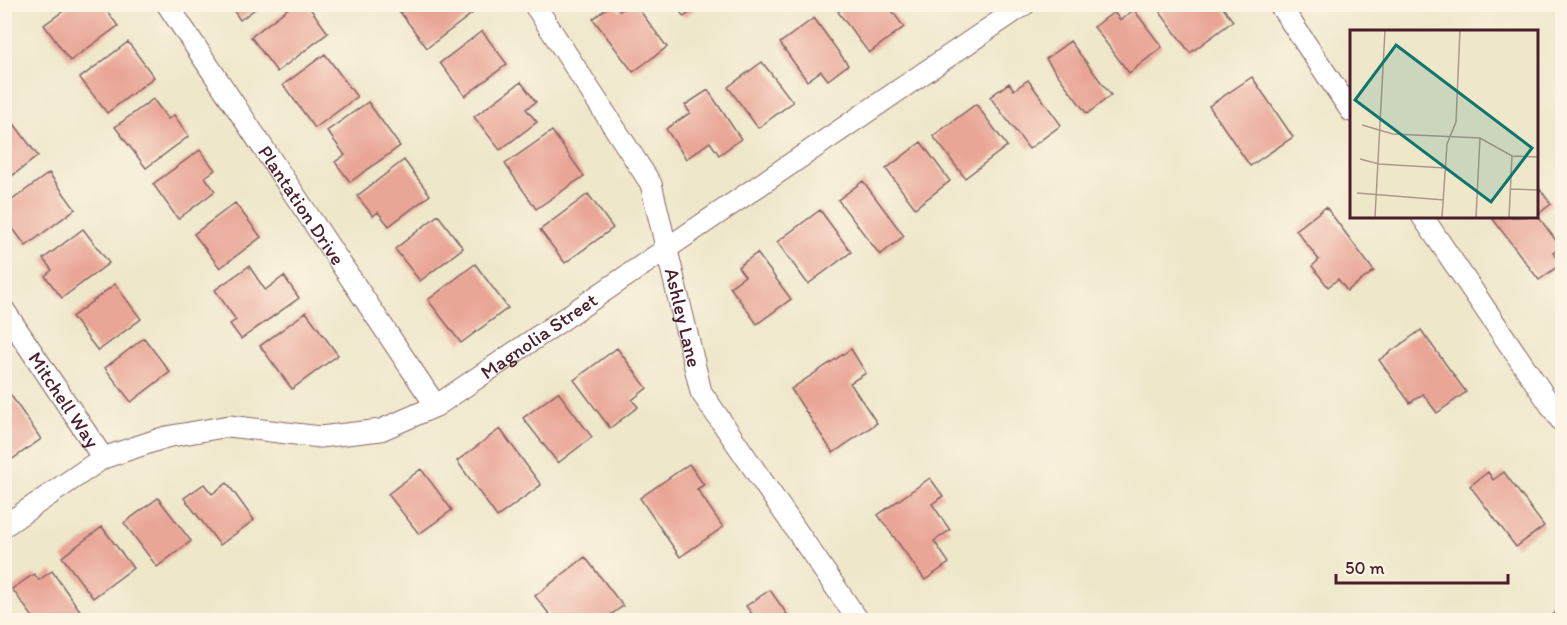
<svg xmlns="http://www.w3.org/2000/svg" width="1567" height="625" font-family="Itim,sans-serif">
<rect width="100%" height="100%" fill="#fcf5e5"/>
<filter id="ink" filterUnits="userSpaceOnUse"><feTurbulence type="fractalNoise" baseFrequency=".0167" numOctaves="2"/><feDisplacementMap in="SourceGraphic" scale="12" xChannelSelector="R" yChannelSelector="G"/><feConvolveMatrix kernelMatrix="1 2 1 2 8 2 1 2 1" color-interpolation-filters="sRGB"/></filter>
<filter id="wash" filterUnits="userSpaceOnUse"><feTurbulence type="fractalNoise" baseFrequency=".008" numOctaves="4" result="noise"/><feDisplacementMap in="SourceGraphic" scale="24" xChannelSelector="R" yChannelSelector="G"/><feGaussianBlur stdDeviation="1.35" result="paint"/><feColorMatrix in="noise" values="0 0 0 0 0 0 0 0 0 0 0 0 0 0 0 0 0 1.4 0 .05"/><feComposite in="paint" operator="in"/></filter>
<g filter="url(#wash)">
<rect width="100%" height="100%" fill="#eee7ca"/>
<g id="blocks">
<path fill="#e9a596" d="M73,4H102L118,26L70,61L44,25Z
M229,4H262L240,20Z
M294,4H307L328,33L277,72L251,37Z
M410,4H468L474,12L427,48L400,12Z
M612,4L620,11L629,4H635L667,47L633,72L593,19Z
M848,4H887L904,27L869,53L838,12Z
M1154,4H1220L1233,21L1190,53Z
M675,5H700L684,17Z
M1134,10L1162,47L1129,73L1094,27L1114,12L1120,20Z
M814,18L848,65L828,80L821,71L807,81L780,43Z
M482,31L507,64L465,96L440,63Z
M1070,41L1111,95L1087,114L1046,59Z
M128,42L154,77L107,113L80,78Z
M325,54L357,97L315,128L283,85Z
M762,62L793,102L758,128L728,87Z
M1252,77L1293,137L1250,166L1209,106Z
M1028,80L1061,125L1029,149L990,97L1009,83L1014,90Z
M521,82L536,102L526,109L537,122L500,150L474,117Z
M708,90L741,139L719,155L710,142L686,159L666,129L690,113L685,105Z
M153,99L168,119L174,115L189,136L146,168L115,127Z
M368,102L400,146L350,182L335,162L345,155L327,131Z
M976,104L1007,146L965,178L933,136Z
M12,121L38,156L4,182V127Z
M552,131L584,176L536,209L505,164Z
M921,142L950,181L915,208L886,169Z
M200,150L215,170L205,177L215,191L178,219L153,184Z
M404,160L430,195L389,226L378,212L373,216L357,196Z
M49,173L75,209L26,246L4,217V206Z
M863,181L904,236L880,255L838,200Z
M1536,184L1551,204L1537,215L1561,247L1553,253L1561,264L1539,280L1492,218L1536,216Z
M588,194L613,228L565,263L540,230Z
M235,203L261,237L220,268L194,234Z
M1326,207L1374,271L1347,291L1338,279L1328,287L1312,266L1319,260L1296,230Z
M820,210L851,252L808,284L777,242Z
M438,215L463,248L420,281L395,249Z
M83,229L109,263L62,298L45,276L52,270L43,259Z
M757,253L791,299L757,324L730,287L745,276L738,267Z
M475,264L508,308L461,343L428,300Z
M249,266L265,290L284,276L299,298L241,339L230,324L236,320L215,290Z
M115,284L141,319L98,351L72,317Z
M306,312L338,355L292,389L260,346Z
M1421,330L1466,392L1437,413L1423,394L1410,403L1379,360Z
M144,338L170,372L131,402L105,368Z
M617,348L647,388L632,400L638,407L610,428L574,380Z
M851,349L866,373L850,383L877,423L833,453L791,389Z
M558,392L592,437L558,463L523,418Z
M10,394L41,439L4,465V397Z
M500,429L541,485L497,517L457,461Z
M689,464L704,485L697,489L723,527L680,557L640,498Z
M421,469L452,510L419,534L388,494Z
M1488,472L1493,480L1504,472L1544,526L1516,547L1470,486Z
M930,478L943,496L932,504L950,530L934,541L949,563L925,580L878,515Z
M227,483L254,520L220,545L184,498L204,484L212,494Z
M158,498L191,541L157,567L124,523Z
M102,527L133,568L93,598L62,557Z
M585,557L623,606L603,620H554L535,596Z
M52,571L81,612L69,620H35L12,589L34,574L39,580Z
M770,590L791,620H757L746,606Z
M1562,607V620H1551L1549,617Z"/>
</g>
</g>
<g filter="url(#ink)">
<use href="#blocks" fill-opacity="0" stroke="#836563" stroke-width="1.5"/>
<g fill="none" stroke-linecap="round" stroke-linejoin="round">
<g stroke="#836563" stroke-width="23">
<g id="minor">
<path id="s1" d="M167,4L436,406"/>
<path id="s2" d="M534,4L651,184L701,392L858,620"/>
<path d="M1279,4L1351,111"/>
<path d="M1422,216L1562,422"/>
<path id="s3" d="M4,310L103,458"/>
<path id="s4" d="M4,526L103,458L166,437L229,426L320,437L381,430L436,406L1025,4"/>
</g>
</g>
<use href="#minor" stroke="#fff" stroke-width="21"/>
</g>
</g>
<g text-anchor="middle" dominant-baseline="central" stroke-width="4.5" stroke-linejoin="round" paint-order="stroke">
<g font-size="20" fill="#4a1f2b" stroke="#fcf5e5">
<text stroke="none"><textPath href="#s1" startOffset="242">Plantation Drive</textPath></text>
<text stroke="none"><textPath href="#s2" startOffset="352">Ashley Lane</textPath></text>
<text stroke="none"><textPath href="#s4" startOffset="588">Magnolia Street</textPath></text>
<text stroke="none"><textPath href="#s3" startOffset="108">Mitchell Way</textPath></text>
</g>
</g>
<g transform="translate(1350 30)">
<rect width="188" height="188" fill="#eee7ca"/>
<path fill="none" stroke="#ac978a" stroke-width="1.5" d="M12,95L43,104L130,108L162,126L188,127M10,129L29,134L95,138M161,159L188,160M7,163L94,170M25,187L35,0M92,187L97,114L106,92L110,0M126,187L130,108M159,187L162,126"/>
<path fill="#0f766e" fill-opacity="0.15" stroke="#0f766e" stroke-width="3" d="M46,15L182,118L141,172L5,70Z"/>
<rect width="188" height="188" fill="none" stroke="#4a1f2b" stroke-width="3"/>
</g>
<rect width="1567" height="625" fill="none" stroke="#fcf5e5" stroke-width="24"/>
<path d="M1336 574v9h172v-9" fill="none" stroke="#4a1f2b" stroke-width="3"/>
<text x="1345" y="574" font-size="18" fill="#4a1f2b" stroke="#fcf5e5" stroke-width="4.5" paint-order="stroke">50 m</text>
</svg>
